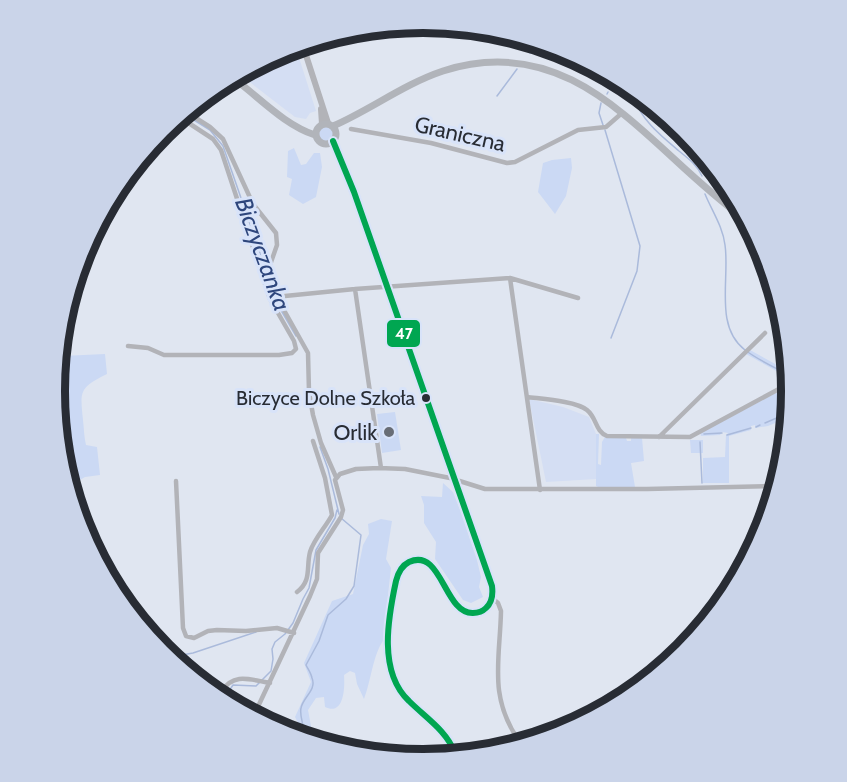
<svg xmlns="http://www.w3.org/2000/svg" width="847" height="782" font-family="Cabin,sans-serif">
<rect width="100%" height="100%" fill="#e0e6f1"/>
<path fill="#d4def3" d="M296,48L316,111L310,113L306,119L295,117L243,77L283,51Z
M529,399L563,407L589,417L596,434V479L546,482Z"/>
<path fill="#cbd9f4" d="M319 134a7 7 0 1 1 14 0a7 7 0 1 1-14 0Z
M294,148L301,165L306,164L314,153H320L322,167L316,197L303,204L289,195L292,179L287,177L288,151Z
M571,158L572,168L566,196L555,214L538,192L543,163L552,160Z
M750,350L788,371L789,378L746,354Z
M105,354L107,374C79,388 80,391 83,420C84,429 84,437 86,445L97,447L100,475L85,477L73,484L55,391L62,356Z
M791,385L792,391L787,418L768,426L755,428V425L751,426V430L729,436V483H703V458L725,457L726,435L728,433L722,432L720,435L701,436L700,433Z
M395,412L401,450L382,453L377,414Z
M596,434H599L598,464L601,465L602,442L605,437L626,438L627,441H631V438H642L644,461L631,463L635,487L600,488L596,486Z
M690,440H703V453H691Z
M443,483L453,492L460,510L477,560L481,577L479,587L483,597L471,603L463,600L435,559L436,542L424,523V505L421,496L442,497Z
M381,519L392,521L386,559L391,568L383,641C373,655 371,681 364,699L357,684L355,673L350,671L344,675C345,688 344,716 325,707L324,697L316,698L308,710L313,737L299,735V725L295,717L311,682L304,663L332,601L353,594L363,545L369,534L368,524Z"/>
<g fill="none" stroke-linecap="round" stroke-linejoin="round">
<path stroke="#aabadb" stroke-width="1.5" d="M530,53L536,45
M611,86L613,83
M607,94L608,92
M497,96L517,69
M633,96C642,121 660,135 679,151C689,159 697,165 702,176
M601,103L599,113L603,125
M186,115L210,130L223,146L278,305L296,336
M605,130L640,246L637,271L611,338
M705,194C712,211 723,227 725,245C730,278 714,327 745,350C758,360 774,367 789,375
M307,391L309,404
M765,423L788,413
M756,427L760,425
M704,434L722,433
M727,435L751,428
M700,442L702,483
M320,447L328,469L339,514
M171,657L193,653L256,632
M227,694L233,685L256,686L271,671L273,659L272,649L275,642L285,634L293,623L303,599L309,588L316,550L335,518L337,510
M304,736C305,726 299,717 301,708C303,697 317,690 312,678C311,673 308,669 306,665L319,641L328,615L346,599L354,586L361,535L341,518"/>
<path stroke="#b2b3b8" stroke-width="4.5" d="M188,113L210,127L223,139L253,204L276,233L277,245L270,265L271,277L280,303L308,353L309,392L313,415L321,443L336,477
M351,129L431,143L507,163L515,162L578,130L606,127L622,113
M713,182H718
M510,278L540,490
M355,289L381,468
M275,297L355,289L510,278L578,298
M128,346L148,348L164,355H279L292,353L296,349L294,341L270,299L221,150L213,139L181,118
M527,397C542,399 576,401 587,410C597,418 595,431 607,436L690,437L790,383
M659,437L765,333
M176,481L183,628L186,636L194,638L208,631L217,630L246,631L277,628L294,633
M297,592C312,581 306,567 310,552C314,539 325,528 332,515L325,478L313,441
M492,598L498,603L501,611C500,660 488,696 519,741
M222,691C234,672 251,680 270,683
M255,713L310,596L317,579L318,553L341,517L343,510L335,480L340,474L356,469L379,468L405,469L450,478L485,489H647L773,486"/>
<path stroke="#b2b3b8" stroke-width="6" d="M303,46L328,123
M321,109L322,124"/>
<path stroke="#b1b4ba" stroke-width="7" d="M237,81C262,100 285,125 315,135
M316 134a10 10 0 1 1 20 0a10 10 0 1 1-20 0Z
M333,126C370,110 404,84 443,71C578,28 647,148 741,216
M333,141L354,192L492,586C493,594 493,602 486,608C483,611 478,613 473,613C444,614 442,547 409,562C401,566 398,573 396,581C388,618 378,672 409,701C426,718 446,730 455,753"/>
<g stroke="#d8e3f9" stroke-width="10">
<path id="bus-1" d="M333,141L354,192L492,586C493,594 493,602 486,608C483,611 478,613 473,613C444,614 442,547 409,562C401,566 398,573 396,581C388,618 378,672 409,701C426,718 446,730 455,753"/>
</g>
<use href="#bus-1" stroke="#00a651" stroke-width="6"/>
</g>
<circle fill="#282c34" stroke="#d8e3f9" stroke-width="2" cx="426" cy="398" r="5"/>
<circle fill="#686d76" stroke="#d8e3f9" stroke-width="2" cx="389" cy="432" r="6"/>
<g text-anchor="middle" dominant-baseline="central" stroke-width="6" stroke-linejoin="round" paint-order="stroke">
<g font-size="20" fill="#282c34" stroke="#d8e3f9" text-anchor="end">
<text x="415" y="398">Biczyce Dolne Szkoła</text>
</g>
<g font-size="22" fill="#282c34" stroke="#d8e3f9">
<text transform="translate(460 134) rotate(13)">Graniczna</text>
</g>
<g font-size="22" fill="#282c34" stroke="#d8e3f9" text-anchor="end">
<text x="377" y="432">Orlik</text>
</g>
<g font-size="24" font-style="italic" fill="#2e467c" stroke="#d8e3f9">
<text transform="translate(263 254) rotate(70)">Biczyczanka</text>
</g>
</g>
<path d="M0 0H847V782H0ZM65 391a358 358 0 1 1 716 0a358 358 0 1 1-716 0Z" fill="#cad4e9" fill-rule="evenodd"/>
<path fill="none" stroke="#282c34" stroke-width="8" d="M65 391a358 358 0 1 1 716 0a358 358 0 1 1-716 0Z"/>
<rect stroke="#d8e3f9" stroke-width="2" x="386" y="319" width="35" height="29" rx="6" fill="#00a651"/>
<g font-size="16" text-anchor="middle" font-weight="bold" fill="#fff">
<text x="404" y="339">47</text>
</g>
</svg>
